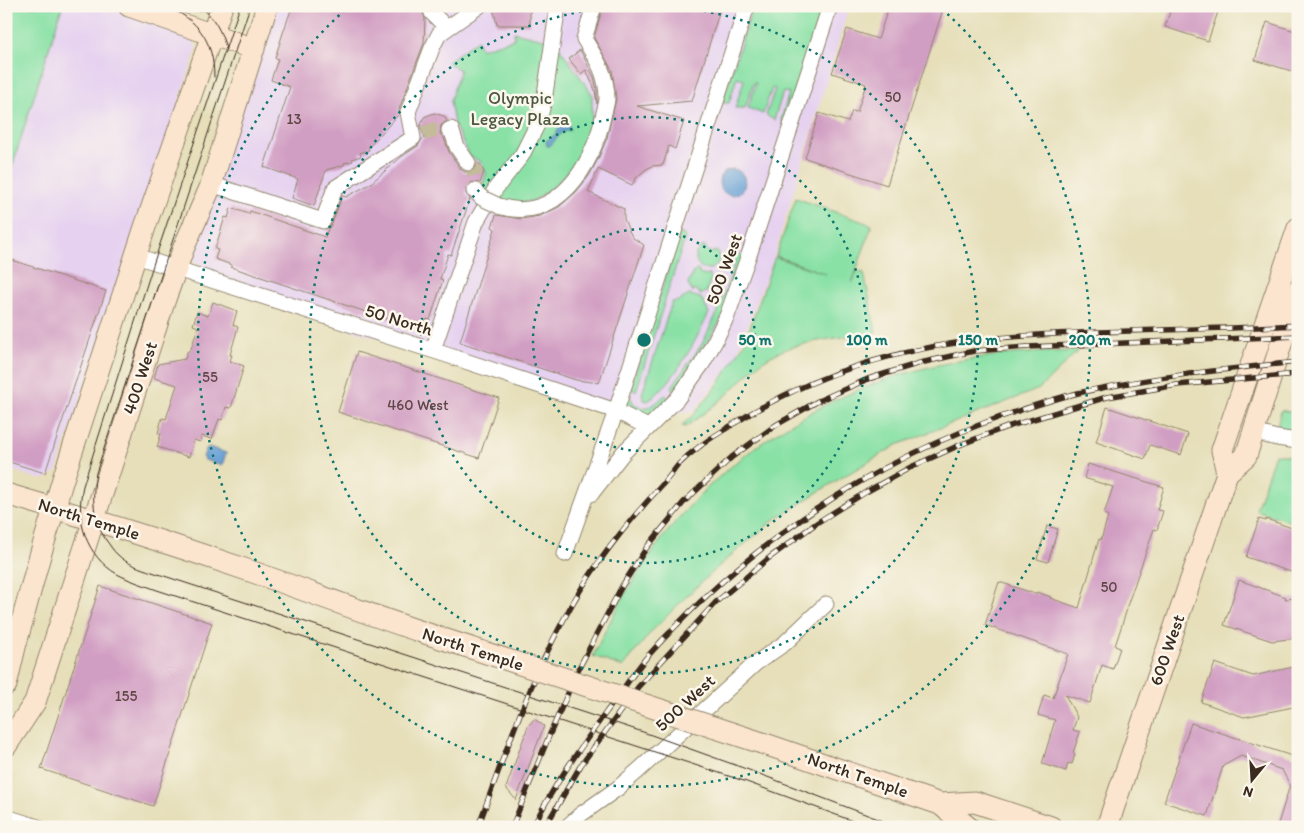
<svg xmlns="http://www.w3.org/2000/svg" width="1304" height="833" font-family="Itim,sans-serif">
<rect width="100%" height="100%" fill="#fbf7ec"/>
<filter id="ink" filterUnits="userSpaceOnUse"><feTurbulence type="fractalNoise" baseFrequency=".02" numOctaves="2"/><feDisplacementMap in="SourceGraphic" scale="10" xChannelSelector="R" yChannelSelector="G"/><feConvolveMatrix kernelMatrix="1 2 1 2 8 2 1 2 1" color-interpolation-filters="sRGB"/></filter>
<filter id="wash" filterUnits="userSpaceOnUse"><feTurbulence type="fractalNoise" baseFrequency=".0096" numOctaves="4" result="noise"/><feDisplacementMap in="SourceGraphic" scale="20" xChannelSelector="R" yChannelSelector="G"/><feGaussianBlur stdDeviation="1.12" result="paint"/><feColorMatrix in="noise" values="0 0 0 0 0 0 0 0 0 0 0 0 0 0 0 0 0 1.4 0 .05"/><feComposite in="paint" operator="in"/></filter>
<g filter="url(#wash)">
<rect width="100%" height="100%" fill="#e6dfba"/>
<path fill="#e6d2f0" d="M6,6H105L182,31L189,35L197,48L56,472L45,479H39L6,468Z
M274,6H849L774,257L735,359L694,411L633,418L225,290L197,263L194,262V260L190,256Z"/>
<path fill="#89e1a6" stroke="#628662" d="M6,6L62,7L6,186Z
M753,6H825L786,125L783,123L781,120L789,93L783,92L774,120L766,115L775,89L772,88L763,114L748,108L756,83L754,82L745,108H735L744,80L737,77L729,103H722Z
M514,32L552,41L557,44L592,94V121L588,143L568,171L553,187L535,200L516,204L490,197L481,189L486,173L482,163L469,155L454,124L450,101L460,70L447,62L477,40L481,49L514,39Z
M796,198L872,225L852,283L857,271L864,273L876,332C843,338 800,340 771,356C752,366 738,386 722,399C710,409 698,418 685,427L682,426L683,424L693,416L719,383L745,342L775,257L826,274L776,256Z
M680,233L684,235L685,238L636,391L630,389Z
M703,246L706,248V250L714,253V251L718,252L719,262L712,269H702L696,261V253Z
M739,254L744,255L725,313L676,392L671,388L702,344L719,309L737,255Z
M697,270L699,271V274L707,276L709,274L712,282L710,281L707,289L708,291L700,295V293L693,290L692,292L688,284L692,276V273Z
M689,295L701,298L709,313C695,342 675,382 648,401L644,400L642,394L672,302L679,301Z
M1078,351L1039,389L897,445L831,484L775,519L728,558L691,592L652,631L623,667L593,656C613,614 635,573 664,536C735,445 840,383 953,362C994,354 1037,352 1078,351Z
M665,395L670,399C655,415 651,418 629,410L626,405L627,396L631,398L633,403C647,413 655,404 665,395Z
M1281,410L1298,414V431L1287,430L1277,426Z
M1275,454L1298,457V524L1256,510Z"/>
<path fill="#659fd4" stroke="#506479" d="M566,123L569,125L570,130L562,132L550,146H547L546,141L555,135L561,124Z
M719 182a13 13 0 1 1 26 0a13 13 0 1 1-26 0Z
M209,447L226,453L222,466L205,460L203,457L206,449Z"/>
<g id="blocks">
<path fill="#d19ec3" d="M295,6H421L425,18L424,43L399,109V114L368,148L369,150L360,153L361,156L352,159L353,161L344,163V165L326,170L314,206L292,198L298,179L264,167L290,87L271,80L278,59L275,58L283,33L291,10L293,11Z
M501,6H530V25H497L493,8Z
M603,6H721L692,101L637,106L684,121L675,149L669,146L663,165L652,166L645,170L636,178L632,185L598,169L588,192L624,209V219L628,229L633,238L644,245L599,383L576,380L460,342L495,229L492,227L496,215L521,219L540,216L559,207L576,192L589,176L599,157L607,138L616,99L612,70L594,38Z
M889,6H944L887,185L805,158L819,113L848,122L852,111L857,112L866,84L832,73L847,29L878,39Z
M1172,6H1220L1208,41L1165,27Z
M1267,22L1298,32V73L1255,60Z
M580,50L594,77L597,90V104L595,90L586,70L581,74L569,59Z
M434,113L444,116L447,121L441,125L440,134L444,138L449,152L460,168L464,172H469L474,170L477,163L480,164L484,172L480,183L472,182L466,188V194L470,199L451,255L448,254L440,279L443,280L430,320L427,319L425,328L406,322L405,325L231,267L232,265L215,259L218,250L215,249L225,217L228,218L231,208L249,214L250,211L325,237L328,229L332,224L342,196L346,197L370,184L401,157L418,146L422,139L425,138L420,127L424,117Z
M6,258L106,291L45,473L6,461Z
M213,302L237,311L233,325L238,327L230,355H232L230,361L244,366L231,408L226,407L222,420L219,419L212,439L202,436L200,442L194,440L189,457L157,447L161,434L158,433L162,418L166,419L177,385L154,378L158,364L185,359L187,352L191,349L198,327L193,325L197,312L208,316Z
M357,352L499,398L479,458L338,412Z
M1107,407L1188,434L1181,455L1150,445L1145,459L1096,442Z
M1088,464L1164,487L1157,510L1163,511L1157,530L1154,529L1126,609H1127L1115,646L1120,648L1113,669L1102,665L1090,703L1065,695L1077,717L1073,730L1080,732L1073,753L1075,754L1072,764L1068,763L1066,771L1042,764L1055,720L1038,715L1044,695L1053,698L1068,654L985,625L999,582L1036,594L1037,592L1051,597L1050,598L1079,608L1099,539L1101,540L1108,516L1104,514L1113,487L1084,478Z
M1259,519L1266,521V519L1298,530V572L1294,571V573L1246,557Z
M1047,526L1058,529L1048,562L1037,559Z
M1239,580L1286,597L1285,599L1298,598V638L1272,641L1224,625Z
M100,586L212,623L153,806L41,769Z
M1215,663L1253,676L1298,666V706L1244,717L1201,702Z
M534,719L544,726L516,800L506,788L528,726Z
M1191,723L1298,758V827H1277L1290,785L1282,770L1241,756L1223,766L1207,816L1164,802Z"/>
</g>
</g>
<g filter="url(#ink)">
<use href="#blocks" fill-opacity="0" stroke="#90846c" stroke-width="1"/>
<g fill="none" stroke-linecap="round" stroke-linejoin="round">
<path stroke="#c4bb9b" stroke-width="15" stroke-dasharray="15 8" stroke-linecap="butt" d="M423,134L434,130H449
M468,163L474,170L475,191"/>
<g stroke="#90846c" stroke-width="17">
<path id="street" d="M430,6L432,13L447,28
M449,130L451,129L457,147L468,163
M220,187L323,221L335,188L413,138L408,112L432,48L439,34L479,6
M499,206C557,225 593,165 603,117C604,111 607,104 607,98C607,74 596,58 584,39L594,6
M136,256L447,355L616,411L648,427
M433,350L476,222L496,188L522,155L538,123L544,101L558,6
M1253,432L1277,438L1298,441
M591,494L623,453L677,399L702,364L715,341L727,316L750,252L830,6
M565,554L616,411L747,6
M6,817L38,827
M567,827L580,815L618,788L639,770L756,663L785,643L826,604"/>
</g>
<g stroke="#90846c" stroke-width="23">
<path id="secondary" d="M129,6L254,49
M1227,473L1222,450L1298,228
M6,494C89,518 172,544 253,572C310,592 365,613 422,632
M6,685L15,647L39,559L63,479L145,227L222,6
M762,743L940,804L968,827
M6,746L35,702L165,299L184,247L210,188L267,6
M940,804L975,802L1051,827
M1107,827L1227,473L1246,456L1298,290"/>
</g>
<use href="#street" stroke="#fff" stroke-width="15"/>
<use href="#secondary" stroke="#fbe5cf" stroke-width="21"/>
<path stroke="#3b2a1e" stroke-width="1" d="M165,6C198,19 214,41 214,77
M200,6C214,17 222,32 226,49
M240,6L154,262L83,486C75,520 86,556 117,574C130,581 144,585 157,590L744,781L869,827
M250,6L96,473C92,497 92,519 106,540C110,545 113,551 118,555C127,564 140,568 152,572L643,732L749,770L899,827
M179,9C194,12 207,11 222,6"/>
<g stroke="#3b2a1e" stroke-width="5.5">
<path id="rail" d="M478,827C504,756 528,685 564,619C590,569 624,526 662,485C668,479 673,471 679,464C685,458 692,452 699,447C710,438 723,431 735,423C814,373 905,346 998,338C1097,329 1198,331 1298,325
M512,827L549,736L580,666L622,586L647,547L684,502L732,457L776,425L818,401L868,379L920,363L974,351L1027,347L1298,336
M533,827C553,786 580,748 607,711C620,694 632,675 646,658C746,545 871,460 1015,412C1036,405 1057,398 1078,393C1150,377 1224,369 1298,362
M545,827L581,765L638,687L716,602L769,558L818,522L866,492L911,467L962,444L1007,427L1107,397L1177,385L1298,374"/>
</g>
<use href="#rail" stroke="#fbf7ec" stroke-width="4" stroke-dasharray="11" stroke-linecap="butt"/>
<g stroke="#90846c" stroke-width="17" stroke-linecap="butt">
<path id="street-bridge" d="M475,191L482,198L499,206"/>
</g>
<g stroke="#90846c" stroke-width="23" stroke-linecap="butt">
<path id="secondary-bridge" d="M422,632L762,743"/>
</g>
<use href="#street-bridge" stroke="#fff" stroke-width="15"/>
<use href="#secondary-bridge" stroke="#fbe5cf" stroke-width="21"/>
</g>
</g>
<g fill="none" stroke="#0f766e" stroke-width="2.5" stroke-dasharray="2.5 5">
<circle cx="644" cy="340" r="111"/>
<circle cx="644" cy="340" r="223"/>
<path d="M659 6A334 334 0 1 1 629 6"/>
<path d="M942 9A446 446 0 1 1 346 9"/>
</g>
<g text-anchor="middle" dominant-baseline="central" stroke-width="5" stroke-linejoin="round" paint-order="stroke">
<g font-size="15" fill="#604747">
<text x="893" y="97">50</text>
<text x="294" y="119">13</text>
<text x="210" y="377">55</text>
<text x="418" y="405">460 West</text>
<text x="1109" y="587">50</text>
<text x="126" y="696">155</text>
</g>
<g font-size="18" fill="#4e5840" stroke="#fbf7ec">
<text x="520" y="98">Olympic<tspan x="520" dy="21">Legacy Plaza</tspan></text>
</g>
<g font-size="18" fill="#3b2a1e" stroke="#fbf7ec">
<text transform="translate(724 269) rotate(-70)">500 West</text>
<text transform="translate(399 320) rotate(17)">50 North</text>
<text transform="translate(140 378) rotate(-72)">400 West</text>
<text transform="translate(89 519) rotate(17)">North Temple</text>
<text transform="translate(473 649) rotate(18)">North Temple</text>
<text transform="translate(1167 650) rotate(-71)">600 West</text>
<text transform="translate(685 703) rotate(-43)">500 West</text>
<text transform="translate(858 775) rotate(19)">North Temple</text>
</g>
</g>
<circle cx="644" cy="340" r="8" fill="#0f766e" stroke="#fbf7ec" stroke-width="2.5"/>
<g font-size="15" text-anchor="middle" font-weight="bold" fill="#0f766e" stroke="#fbf7ec" stroke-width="5" stroke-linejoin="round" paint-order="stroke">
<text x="755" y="345">50 m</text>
<text x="867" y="345">100 m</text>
<text x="978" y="345">150 m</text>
<text x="1090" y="345">200 m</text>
</g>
<rect width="1304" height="833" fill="none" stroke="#fbf7ec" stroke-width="25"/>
<g transform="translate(1252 780) rotate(198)" stroke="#fbf7ec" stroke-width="4" paint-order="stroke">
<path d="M0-4L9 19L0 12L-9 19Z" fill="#3b2a1e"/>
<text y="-8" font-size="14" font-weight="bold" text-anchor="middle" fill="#3b2a1e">N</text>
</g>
</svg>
